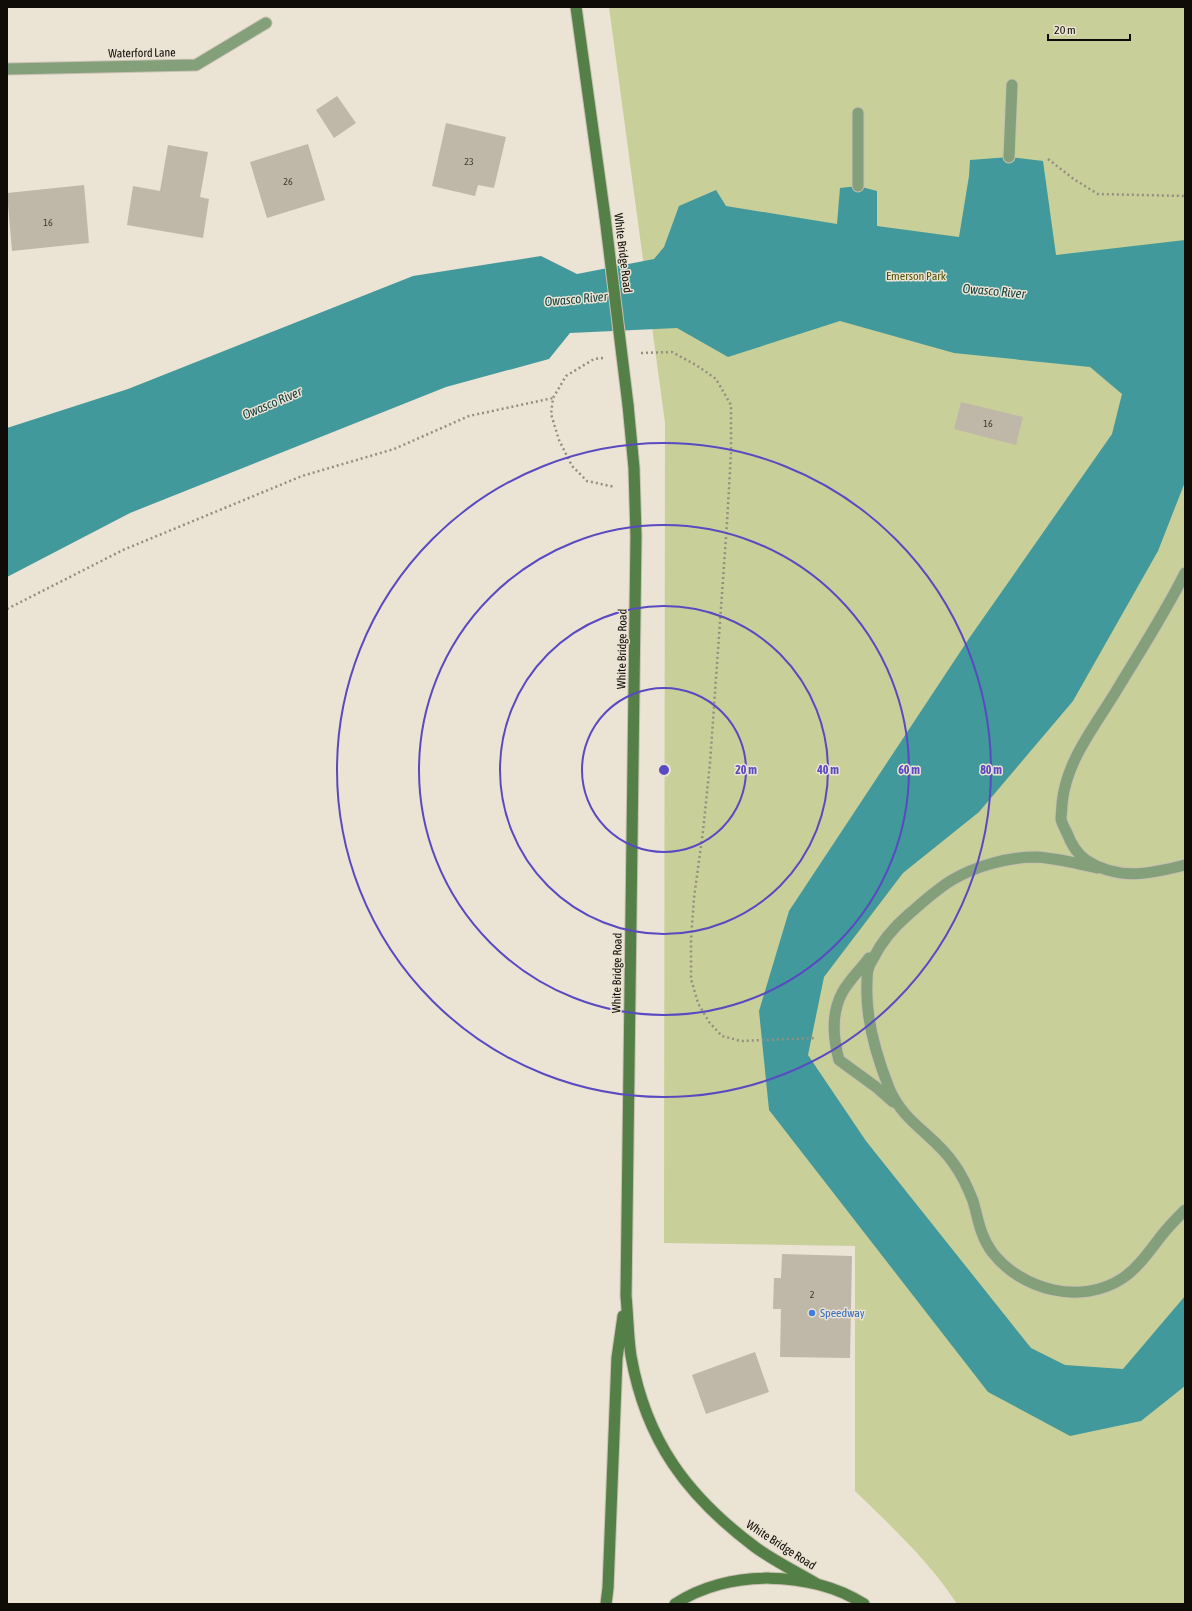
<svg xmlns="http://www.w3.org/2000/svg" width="1192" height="1611" font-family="'Asap Condensed',sans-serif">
<rect width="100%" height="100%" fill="#ebe3d3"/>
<path fill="#c9cf99" d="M609,7H1185V1604H957C930,1562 891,1526 855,1491V1246L664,1243L665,423Z"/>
<path fill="#41999b" d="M1009,157L1043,161L1056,255L1185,240V482L1158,551L1073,701L979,812L903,873L824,977L808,1055L866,1141L1031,1348L1065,1365L1123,1369L1185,1296V1386L1141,1421L1070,1436L988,1392L769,1110L759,1011L789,911L970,637L1112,434L1122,394L1090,367L954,353L840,321L728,357L677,328L570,333L549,359L446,387L130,513L7,577V428L128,389L413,276L541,256L577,274L654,259L664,247L679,206L716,190L726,206L837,224L840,188L858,186L877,191V226L959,237L969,176L970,160Z"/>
<path fill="#bfb8a9" d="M337,96L356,123L334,138L316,110Z
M446,123L506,137L494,188L478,185L475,196L432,186Z
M308,144L325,200L267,218L250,162Z
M168,145L208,152L200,197L209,199L203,238L127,225L133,186L160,191Z
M84,185L89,243L12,251L7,193Z
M961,402L1023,417L1016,445L954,429Z
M782,1254L852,1256L850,1358L780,1357L781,1309H773L774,1278H781Z
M755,1352L769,1392L706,1414L692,1375Z"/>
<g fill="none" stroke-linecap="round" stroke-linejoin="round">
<g stroke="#c8c1b2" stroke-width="13">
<path id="service" d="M1009,157L1012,85
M858,186V113
M1185,573C1165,613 1141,650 1118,688C1096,725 1066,760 1062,804C1062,809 1061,815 1061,819C1062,824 1065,829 1067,833C1071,844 1076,853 1086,860C1118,881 1150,874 1185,865
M1098,868C1078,864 1057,858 1036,857C1008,857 976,866 952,880C937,889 923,902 909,914C894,927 882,940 873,959C871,962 869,966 868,970C867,974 867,979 867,983C865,1019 876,1055 889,1088C904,1124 934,1134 954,1164C962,1175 968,1188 973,1201C978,1218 980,1236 992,1252C1021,1290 1081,1306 1123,1278C1139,1267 1150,1250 1162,1235C1169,1226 1177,1218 1185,1210
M869,958C861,969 849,980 842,993C831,1014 833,1038 839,1060L876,1087L893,1102"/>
</g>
<g stroke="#c8c1b2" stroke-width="13">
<path id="minor" d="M7,69L196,65L266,23"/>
</g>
<g stroke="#c8c1b2" stroke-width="13">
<path id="secondary" d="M576,7L605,217
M628,405L634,468L636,536L626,1296C628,1316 628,1337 631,1356C646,1441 687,1496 755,1547C774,1561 797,1572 817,1584
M606,1604L608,1588L617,1358L623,1316
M675,1604C727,1569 811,1570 864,1604"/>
</g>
<path stroke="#948e82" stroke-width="2.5" stroke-dasharray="2 3" stroke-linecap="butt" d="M1048,159L1075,180L1098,194L1185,196
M641,353L672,352L696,365L716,379L731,405V453L727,523L710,763L703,831L694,898L691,940V979L698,1003L709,1022L722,1036L741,1041L816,1038
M603,358L594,359L566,376L553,398L551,414L559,440L572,466L587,481L615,487
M7,609L123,550L302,476L394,449L469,416L553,398"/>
<use href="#service" stroke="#83a07a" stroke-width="11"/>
<use href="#minor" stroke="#83a07a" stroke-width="11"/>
<use href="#secondary" stroke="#547f46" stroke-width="11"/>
<g stroke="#c8c1b2" stroke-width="13" stroke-linecap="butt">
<path id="secondary-bridge" d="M605,217L628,405"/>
</g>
<use href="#secondary-bridge" stroke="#547f46" stroke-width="11"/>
</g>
<g fill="none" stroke="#5a4ac2" stroke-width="2">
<circle cx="664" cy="770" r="82"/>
<circle cx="664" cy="770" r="164"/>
<circle cx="664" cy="770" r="245"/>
<circle cx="664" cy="770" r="327"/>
</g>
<circle fill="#3f7fe0" stroke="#ebe3d3" stroke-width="1.5" cx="812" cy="1313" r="4"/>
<g text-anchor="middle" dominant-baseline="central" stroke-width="3" stroke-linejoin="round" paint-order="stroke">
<g font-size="10" fill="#3b3730">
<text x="469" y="161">23</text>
<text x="288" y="181">26</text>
<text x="48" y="222">16</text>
<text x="988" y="423">16</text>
<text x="812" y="1294">2</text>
</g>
<g font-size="12" fill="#0f0c07" stroke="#ebe3d3">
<text transform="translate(142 53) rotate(-1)">Waterford Lane</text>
<text transform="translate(623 253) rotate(83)">White Bridge Road</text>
<text transform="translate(622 649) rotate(-89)">White Bridge Road</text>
<text transform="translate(617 973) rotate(-89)">White Bridge Road</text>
<text transform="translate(781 1545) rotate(33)">White Bridge Road</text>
</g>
<g font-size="12" fill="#50540a" stroke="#ebe3d3">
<text x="916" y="276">Emerson Park</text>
</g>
<g font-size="12" fill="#366cbe" stroke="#ebe3d3" text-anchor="start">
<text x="820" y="1313">Speedway</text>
</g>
<g font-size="13" font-style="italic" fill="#174041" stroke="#ebe3d3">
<text transform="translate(994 291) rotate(5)">Owasco River</text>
<text transform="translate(576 299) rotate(-5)">Owasco River</text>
<text transform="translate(272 403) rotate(-23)">Owasco River</text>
</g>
</g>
<circle cx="664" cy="770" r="6" fill="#5a4ac2" stroke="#ebe3d3" stroke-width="2"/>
<g font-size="12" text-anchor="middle" font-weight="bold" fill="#5a4ac2" stroke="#ebe3d3" stroke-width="3" stroke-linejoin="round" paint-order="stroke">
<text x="746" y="774">20 m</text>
<text x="828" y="774">40 m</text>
<text x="909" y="774">60 m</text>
<text x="991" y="774">80 m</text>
</g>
<rect width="1192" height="1611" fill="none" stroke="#0f0c07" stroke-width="16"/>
<path d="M1048 34v6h82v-6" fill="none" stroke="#0f0c07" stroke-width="2"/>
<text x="1054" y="34" font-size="12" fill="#0f0c07" stroke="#ebe3d3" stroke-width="3" paint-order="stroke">20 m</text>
</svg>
